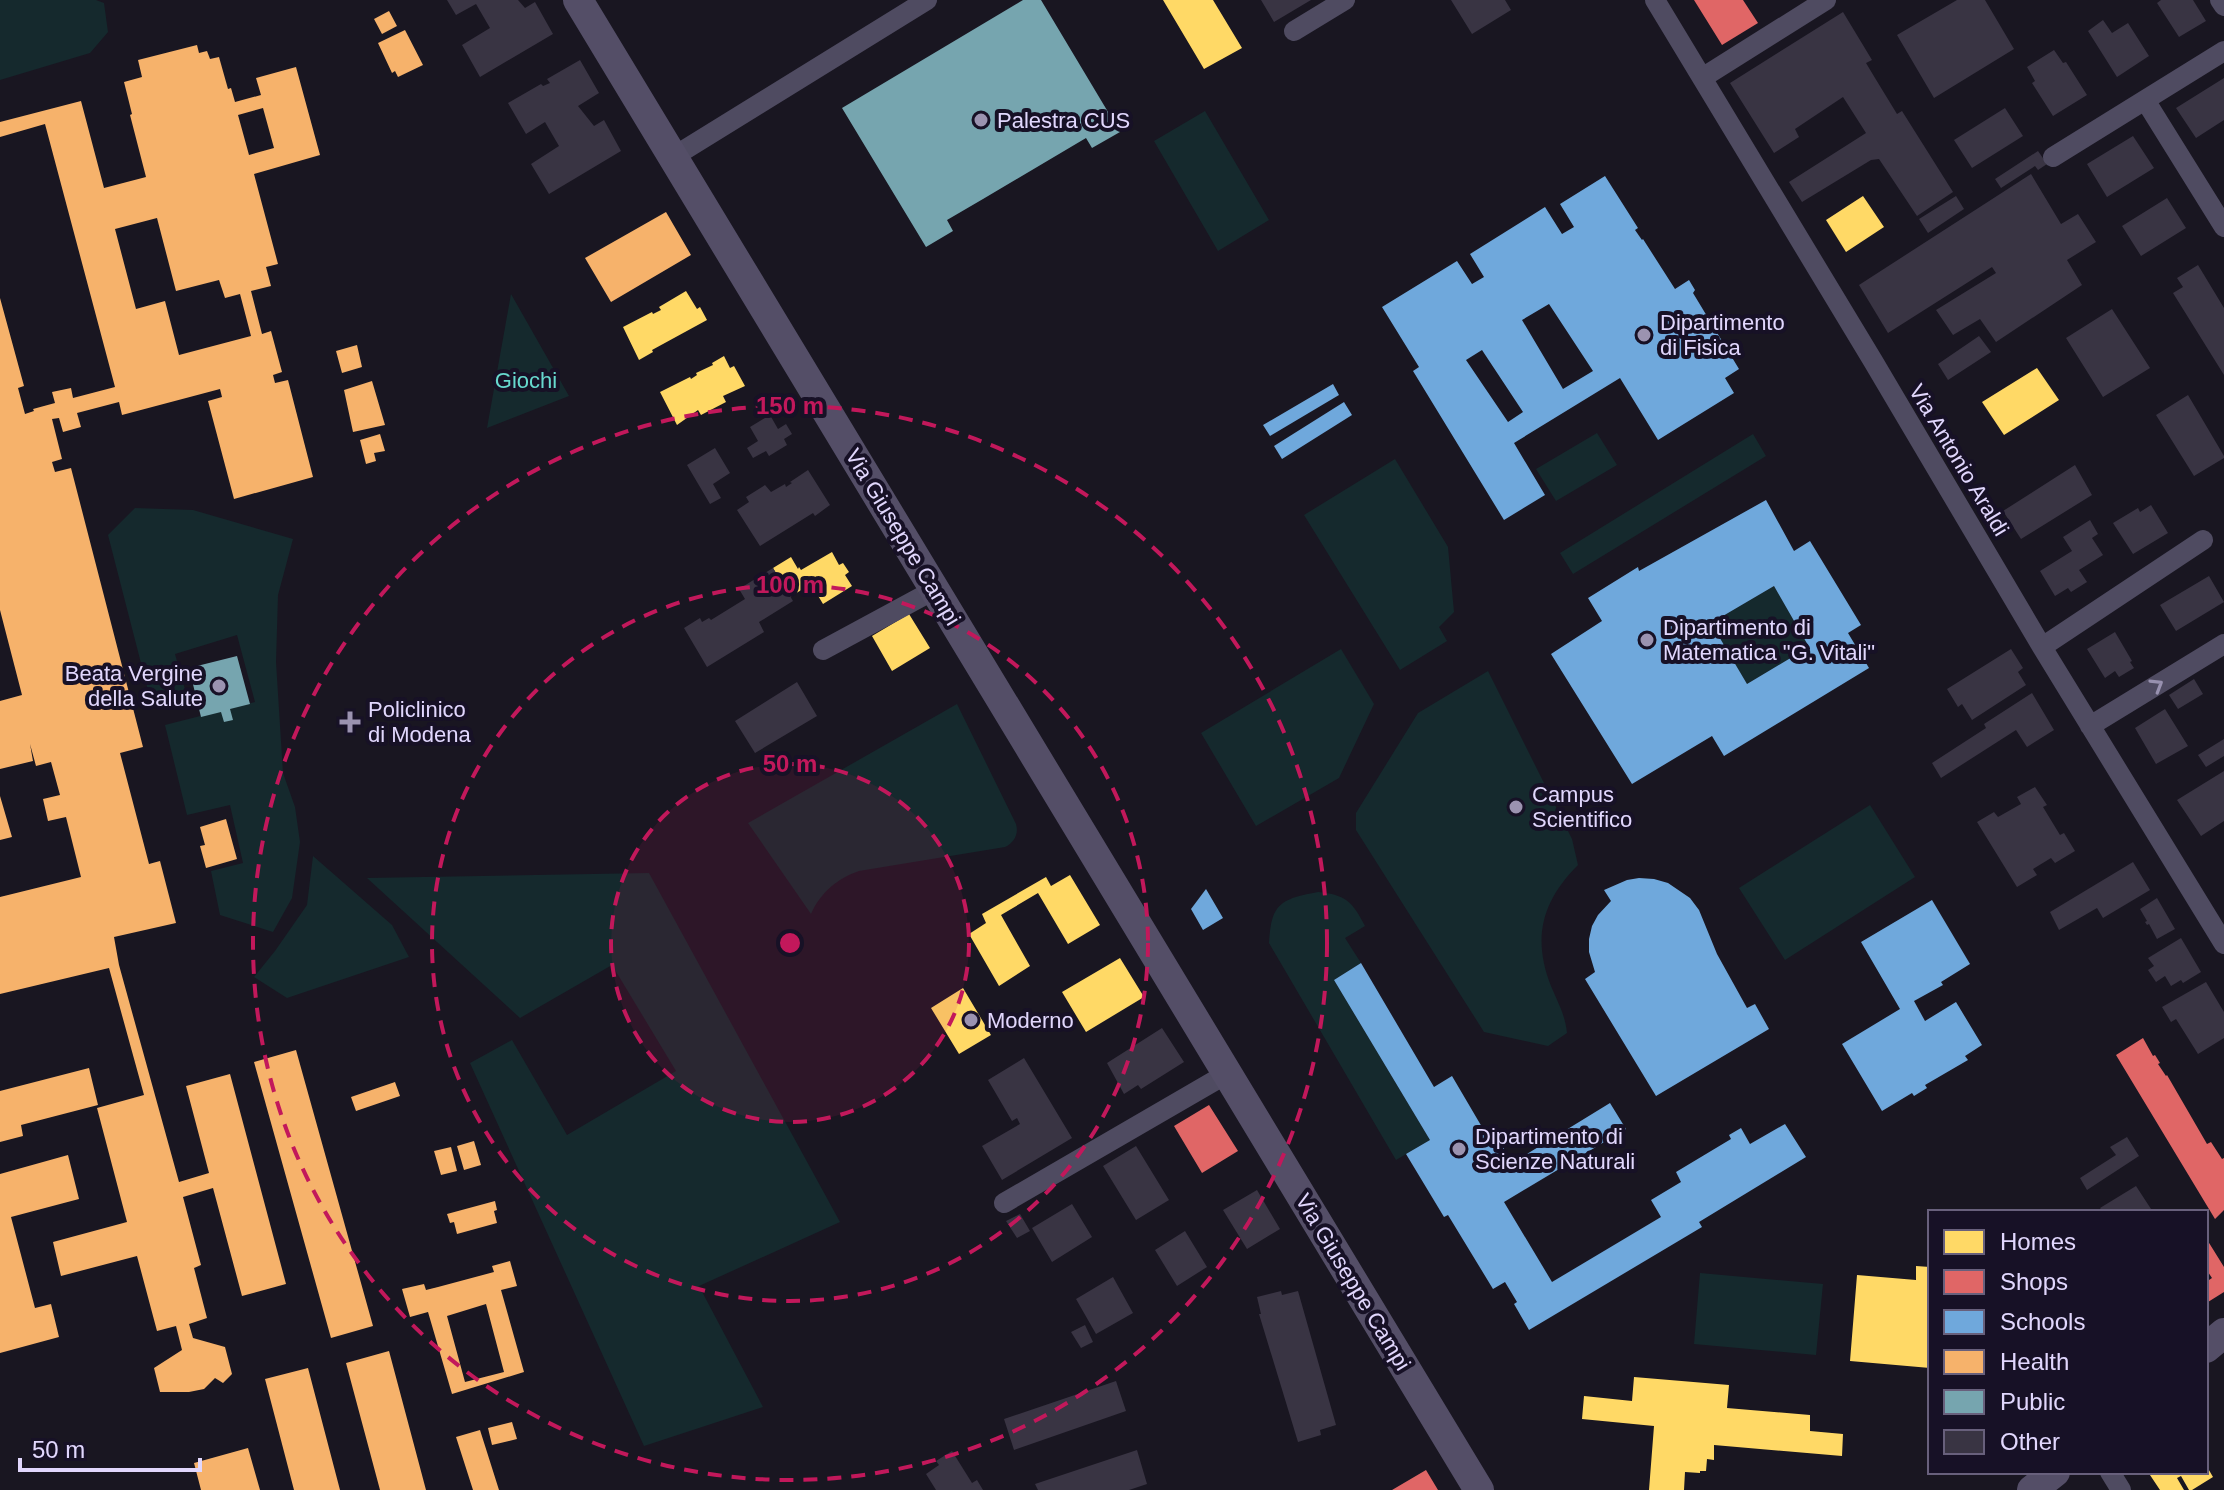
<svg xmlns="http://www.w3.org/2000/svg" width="2224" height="1490" font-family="Helvetica,sans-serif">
<rect width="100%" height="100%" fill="#191621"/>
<path fill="#15292d" d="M0,0H96L104,3L108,32L90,53L0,80Z
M1205,111L1269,220L1218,251L1154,141Z
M511,294L569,396L487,428Z
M1597,433L1617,465L1556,501L1536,469Z
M1753,434L1766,456L1573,574L1560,553Z
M1395,459L1448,547L1454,612L1439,627L1447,641L1400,670L1304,515Z
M135,508L193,510L293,539L278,595L276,662L283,773L295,807L300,842L292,898L273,932L220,915L211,871L243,863L230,805L187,815L165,725L255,702L237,635L175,654L186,693L151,702L108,535Z
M1774,586L1809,647L1747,684L1711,623Z
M1341,649L1374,704L1339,778L1256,826L1201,733Z
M1488,671L1572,839L1578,865C1542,901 1532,938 1551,986C1558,1003 1565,1014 1567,1033L1548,1046L1484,1032L1356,830V813L1418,713Z
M957,704L1016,824C1019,834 1014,843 1005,847L859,871C838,878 820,893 811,914L748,823Z
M1870,805L1915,877L1785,960L1739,888Z
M313,856L392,925L409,957L287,998L254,977L275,951L307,905Z
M649,873L840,1222L699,1286L763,1407L644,1446L470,1063L512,1040L567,1135L676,1071L612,965L520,1018L367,878Z
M1318,892C1346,895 1352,901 1365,926L1345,938L1361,963L1334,980L1430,1140L1396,1160L1269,943C1271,904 1280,899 1318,892Z
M1700,1273L1823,1284L1816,1355L1694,1344Z"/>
<path fill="#ffd966" d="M1163,0H1213L1242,48L1204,69Z
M1863,196L1884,227L1846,252L1826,220Z
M686,291L697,309L700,307L707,320L652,350L653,352L639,360L623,327L652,312L653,314L661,310L659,307Z
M724,356L730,368L734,366L745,386L723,396L726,402L701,415L698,410L677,425L660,392L690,377L691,379L697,375L696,373L713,365L712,363Z
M2037,368L2059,400L2004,435L1982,402Z
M832,552L839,565L843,563L849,572L845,575L852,586L823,604L811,584L790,597L773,568L791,557L798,569L799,567L801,570Z
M909,614L930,648L892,671L872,636Z
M1070,875L1100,925L1068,944L1038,893L1001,915L1030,966L999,986L969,934L986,923L982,914L1046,877L1051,886Z
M1120,958L1144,997L1086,1032L1062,992Z
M963,988L991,1035L959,1054L931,1008Z
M1916,1266L1930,1267V1368L1850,1361L1857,1275L1916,1280Z
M1634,1377L1729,1385L1727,1408L1810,1415V1431L1843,1434L1842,1456L1714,1445V1460L1707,1459L1706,1471H1700V1473L1685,1472L1684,1490H1649L1654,1426L1582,1419L1584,1396L1632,1401Z
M2206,1465L2213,1477L2192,1490H2189L2181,1476L2177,1478L2184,1490H2160L2148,1472H2206Z"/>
<path fill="#e06666" d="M1694,0H1743L1758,23L1722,45Z
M2143,1038L2153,1056L2155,1055L2160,1063L2158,1064L2166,1076L2167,1075L2207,1144L2211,1142L2222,1159L2224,1158V1210L2215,1219L2116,1055Z
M1209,1105L1238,1151L1202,1173L1174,1126Z
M2206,1238L2224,1267V1292L2208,1302L2206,1282L2212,1278L2206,1269Z
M1426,1470L1438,1490H1392Z"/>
<path fill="#6fa8dc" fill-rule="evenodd" d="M1605,176L1638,228L1635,230L1642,240L1643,239L1675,289L1689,280L1695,290L1693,293L1739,369L1725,378L1734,393L1658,440L1620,378L1514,443L1545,495L1504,520L1413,371L1419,367L1382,307L1457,261L1472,284L1484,277L1470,254L1545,207L1562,234L1574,227L1560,204ZM1549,304L1593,371L1563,389L1522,320ZM1482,350L1523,412L1508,422L1466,360Z
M1333,384L1339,395L1270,436L1263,425Z
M1344,402L1352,415L1282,459L1274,446Z
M1766,500L1794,551L1810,541L1861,625L1848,633L1869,668L1724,756L1712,736L1632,784L1551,654L1602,621L1588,598L1638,567L1639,571ZM1774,586L1809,647L1747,684L1711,623Z
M1639,878L1654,879L1668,883L1690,898L1699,910L1717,954L1747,1008L1755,1004L1769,1029L1656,1096L1585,979L1595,972L1589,952V939L1592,926L1598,915L1611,901L1604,890L1627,880Z
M1206,889L1223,918L1203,930L1191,909Z
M1932,900L1970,964L1941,982L1943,985L1914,1001L1925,1021L1956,1002L1982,1045L1965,1056L1968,1060L1925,1085L1927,1088L1914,1096L1912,1093L1882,1111L1842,1044L1900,1009L1861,942Z
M1361,963L1434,1087L1452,1076L1489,1139L1496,1135L1512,1163L1610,1103L1626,1129L1504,1202L1552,1282L1661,1217L1651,1200L1681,1182L1676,1172L1731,1139L1729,1135L1741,1128L1750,1144L1785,1124L1806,1157L1699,1222L1702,1227L1529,1330L1514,1304L1517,1302L1505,1282L1493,1289L1448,1215L1444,1217L1406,1154L1430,1140L1334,980Z"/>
<path fill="#f6b26b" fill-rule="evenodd" d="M389,11L397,26L382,34L374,19Z
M405,30L423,65L398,77L395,71L392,73L378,43Z
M197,45L199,53L207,51L210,59L219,57L228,89L231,88L235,102L261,95L256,78L296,67L320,155L254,174L278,264L266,267L271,286L251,291L262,334L271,331L282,372L273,375L275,383L288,380L313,477L234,499L208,401L222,397L220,389L122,415L119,402L77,413L81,427L63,432L59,418L52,419L62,459L52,462L55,472L71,468L143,747L120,753L149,864L160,861L176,923L114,937L119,965L179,1182L209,1173L186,1086L230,1074L286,1284L242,1296L213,1188L183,1197L201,1265L194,1268L207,1318L189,1324L193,1338L225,1347L232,1374L223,1383L215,1378L204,1389L189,1392H160L154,1368L182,1350L176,1326L157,1331L137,1256L61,1276L53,1242L127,1222L97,1108L144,1095L109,968L0,994V897L81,877L66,817L48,821L43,799L60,795L51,762L36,766L30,744L33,761L0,769V701L22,695L0,610V298L24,386L18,388L25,414L34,411L33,409L55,403L52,392L71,388L73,398L115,387L45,124L0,137V122L81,101L104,188L146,177L130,115L132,114L124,82L142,77L138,60ZM263,108L274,148L249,155L238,115ZM157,218L176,291L219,280L225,298L240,294L251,336L179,355L165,301L136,309L115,229Z
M666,212L691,255L611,302L585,258Z
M357,345L362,367L342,373L336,351Z
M372,381L385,425L353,432L344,390Z
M380,434L385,451L374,453L376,461L366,464L360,440Z
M0,796L12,837L0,840Z
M226,819L237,859L206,868L200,846L205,845L200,827Z
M296,1050L373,1326L331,1338L254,1062Z
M89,1068L98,1105L21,1125L23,1136L0,1142V1091Z
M395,1082L400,1096L356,1111L351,1097Z
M474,1141L481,1165L464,1170L457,1146Z
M451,1147L457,1171L441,1175L434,1151Z
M68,1155L79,1199L11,1217L35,1308L51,1304L59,1337L0,1353V1174Z
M495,1201L497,1210L494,1211L497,1223L457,1234L454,1222L450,1223L447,1214Z
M510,1261L517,1286L501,1290L524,1372L452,1394L428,1312L410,1317L402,1289L424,1284L426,1290L438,1287L494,1272L492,1266ZM486,1304L504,1372L465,1382L447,1316Z
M389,1351L426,1490H380L346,1363Z
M308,1368L340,1490H294L265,1379Z
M512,1422L517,1439L492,1445L488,1428Z
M480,1430L499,1490H473L456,1437Z
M248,1448L260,1490H201L194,1463Z"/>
<path fill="#76a5af" d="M1023,0H1041L1120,132L1092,148L1086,138L983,199L947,220L953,231L926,247L842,108Z
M237,656L250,704L230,709L233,720L224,722L221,712L201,717L189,668Z"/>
<path fill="#393443" d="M447,0H518L525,8L535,2L553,34L480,77L462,45L490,28L476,4L456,15Z
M1261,0H1311L1274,22Z
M1451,0H1505L1511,10L1472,34Z
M1957,0H1985L2014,49L1934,98L1897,35Z
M2161,0H2193L2206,21L2179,37L2157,3Z
M1843,12L1872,60L1866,63L1875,78L1897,114L1902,111L1953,192L1917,216L1879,159L1871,160L1802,202L1789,182L1866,133L1843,97L1795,129L1799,137L1774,153L1730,83Z
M2103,20L2112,33L2128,23L2149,56L2117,77L2088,31Z
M2054,50L2063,63L2066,62L2087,95L2053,116L2032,83L2035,81L2027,67Z
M580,60L599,93L578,106L594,126L604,120L621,151L549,194L531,164L559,146L545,122L526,134L508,103L541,84L543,86L550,83L547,79Z
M2224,78V120L2196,138L2176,108Z
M2005,108L2023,136L1972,168L1954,140Z
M2133,136L2154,168L2107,197L2087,164Z
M2038,151L2047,164L2038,170L2035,166L2001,188L1995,179Z
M2031,174L2061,224L2078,214L2096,242L2067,260L2082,285L1996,342L1980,319L1953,335L1936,310L1996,273L1992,267L1888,333L1859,285Z
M1956,196L1964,209L1928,233L1919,219Z
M2167,198L2186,228L2141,256L2122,226Z
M2198,265L2224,308V375L2173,293L2183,287L2177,278Z
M2112,309L2150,368L2103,397L2066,338Z
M1979,336L1991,352L1948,380L1938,364Z
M2188,395L2224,456V458L2194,476L2156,415Z
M770,415L778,429L786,424L792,434L784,439L787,445L769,456L766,451L753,458L747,448L758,441L750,427Z
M715,448L730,473L713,484L721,498L710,504L687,465Z
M2075,465L2092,495L2021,539L2003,511Z
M808,470L830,505L815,516L813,513L760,546L737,510L749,502L746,497L765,485L771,492L785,484L786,487L792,483L790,482Z
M2151,505L2168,533L2133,554L2113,523L2138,508L2140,512Z
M2090,520L2098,534L2092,538L2103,555L2079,570L2087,582L2071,592L2068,588L2055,596L2040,571L2072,551L2063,537Z
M773,568L793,601L759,622L764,632L707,667L684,628L700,618L702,622L709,618L711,620L745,599L739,589Z
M2209,576L2224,602L2176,631L2160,605Z
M2115,632L2132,661L2130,662L2134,668L2119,677L2115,671L2105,678L2087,649Z
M2011,649L2023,668L2018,672L2026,685L1972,720L1962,704L1958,707L1947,689Z
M2194,679L2203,694L2178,709L2169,695Z
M797,682L817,716L755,753L735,721Z
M2032,693L2054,730L2027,747L2016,730L1941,778L1932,763L1986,728L1984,724Z
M2165,709L2188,746L2156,764L2135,728Z
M2224,739V756L2206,767L2198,755Z
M2224,771V821L2201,836L2177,800Z
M2035,787L2047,805L2043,807L2060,835L2064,833L2075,851L2055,863L2051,858L2033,869L2037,875L2017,887L1977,822L1994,812L1998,817L2021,804L2017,797Z
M2133,862L2150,890L2103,918L2097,908L2059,930L2050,912Z
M2157,898L2175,929L2157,939L2149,924L2147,925L2145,922L2147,921L2140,909Z
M2181,938L2201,972L2183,983L2181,980L2171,986L2165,976L2156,982L2148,970L2154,966L2148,958Z
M2206,982L2224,1012V1038L2198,1054L2176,1019L2171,1022L2162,1007Z
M1162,1028L1184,1062L1141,1089L1138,1085L1124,1094L1107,1063Z
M1024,1058L1072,1138L1002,1180L982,1146L1020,1124L1017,1118L1012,1121L988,1080Z
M2127,1137L2139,1156L2087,1190L2080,1178L2116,1155L2110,1147Z
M1136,1146L1169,1200L1136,1220L1103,1166Z
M2136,1186L2153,1212H2103L2100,1208Z
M1257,1190L1280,1229L1247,1249L1223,1210Z
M1072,1204L1092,1237L1052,1262L1032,1228Z
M1020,1214L1030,1231L1017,1238L1006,1221Z
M1185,1231L1207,1267L1177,1286L1155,1250Z
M1113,1277L1133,1313L1096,1334L1076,1299Z
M1281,1291L1282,1295L1298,1291L1336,1425L1320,1430L1321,1435L1298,1442L1259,1314H1261L1257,1297Z
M1085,1325L1093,1342L1081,1348L1071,1332Z
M1116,1381L1126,1411L1014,1450L1004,1419Z
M1137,1450L1147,1484L1129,1490H1038L1035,1484Z
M952,1451L972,1483L977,1480L983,1490H936L926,1474L939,1465L936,1461Z"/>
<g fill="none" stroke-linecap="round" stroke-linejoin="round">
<path stroke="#4f4b61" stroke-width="20" d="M1655,0L1873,361L2042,647L2224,944
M2220,0L2224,6
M1294,31L1345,0
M1702,78L1826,0
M2145,100L2224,227
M673,157L927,0
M2053,157L2224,51
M2042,647L2203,540
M823,650L934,590
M2090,726L2224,644
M1004,1203L1228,1073
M2110,1472L2121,1490"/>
<path stroke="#544e67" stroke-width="30" d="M578,0L1479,1490
M2206,1348L2224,1333
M2032,1490L2055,1472"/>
</g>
<defs><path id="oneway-chevron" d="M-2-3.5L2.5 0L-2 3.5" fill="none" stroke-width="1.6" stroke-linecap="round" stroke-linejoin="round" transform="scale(2)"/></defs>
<use stroke="#9891af" href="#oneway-chevron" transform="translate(2157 685) rotate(-31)"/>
<circle cx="790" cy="943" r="179" fill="#c2185b" fill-opacity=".12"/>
<g fill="none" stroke="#c2185b" stroke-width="4" stroke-dasharray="14 10">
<circle cx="790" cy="943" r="179"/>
<circle cx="790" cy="943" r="358"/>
<circle cx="790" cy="943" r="537"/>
</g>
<g fill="#9b93b0" stroke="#171126" stroke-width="3">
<circle cx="981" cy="120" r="8"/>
<circle cx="1644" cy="335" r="8"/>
<circle cx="1647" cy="640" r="8"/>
<circle cx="219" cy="686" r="8"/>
<path d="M346 710h8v8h8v8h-8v8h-8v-8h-8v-8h8z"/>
<circle cx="1516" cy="807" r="8"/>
<circle cx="971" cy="1020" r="8"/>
<circle cx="1459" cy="1149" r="8"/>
</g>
<g text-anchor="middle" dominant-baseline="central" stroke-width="8" stroke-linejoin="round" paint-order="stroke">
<g font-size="22" fill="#e1d7fd" stroke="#171126" text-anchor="start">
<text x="997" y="120">Palestra CUS</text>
<text x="1660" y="322">Dipartimento<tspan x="1660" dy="25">di Fisica</tspan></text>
<text x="1663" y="627">Dipartimento di<tspan x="1663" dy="25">Matematica "G. Vitali"</tspan></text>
<text x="203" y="673" text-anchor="end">Beata Vergine<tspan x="203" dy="25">della Salute</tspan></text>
<text x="368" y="709">Policlinico<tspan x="368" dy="25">di Modena</tspan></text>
<text x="1532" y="794">Campus<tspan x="1532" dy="25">Scientifico</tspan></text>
<text x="987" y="1020">Moderno</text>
<text x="1475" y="1136">Dipartimento di<tspan x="1475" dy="25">Scienze Naturali</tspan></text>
</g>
<g font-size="22" fill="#67d9ce" stroke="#171126">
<text x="526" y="380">Giochi</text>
</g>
<g font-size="22" fill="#e1d7fd" stroke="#171126">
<text transform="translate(1959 460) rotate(59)">Via Antonio Araldi</text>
<text transform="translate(903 537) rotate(59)">Via Giuseppe Campi</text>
<text transform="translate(1353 1282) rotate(59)">Via Giuseppe Campi</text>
</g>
</g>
<circle cx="790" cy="943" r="12" fill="#c2185b" stroke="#171126" stroke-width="4"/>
<g font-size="24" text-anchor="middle" font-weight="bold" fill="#c2185b" stroke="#171126" stroke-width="8" stroke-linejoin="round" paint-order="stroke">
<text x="790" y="414">150 m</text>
<text x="790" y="593">100 m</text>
<text x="790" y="772">50 m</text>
</g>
<rect x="1928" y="1210" width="280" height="264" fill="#171126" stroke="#68607c" stroke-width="2"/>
<rect x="1944" y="1230" width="40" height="24" fill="#ffd966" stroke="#68607c" stroke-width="2"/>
<text x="2000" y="1250" font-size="24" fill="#e1d7fd">Homes</text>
<rect x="1944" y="1270" width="40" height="24" fill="#e06666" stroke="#68607c" stroke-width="2"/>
<text x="2000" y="1290" font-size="24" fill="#e1d7fd">Shops</text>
<rect x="1944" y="1310" width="40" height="24" fill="#6fa8dc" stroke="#68607c" stroke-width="2"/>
<text x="2000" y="1330" font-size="24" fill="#e1d7fd">Schools</text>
<rect x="1944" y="1350" width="40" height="24" fill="#f6b26b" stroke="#68607c" stroke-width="2"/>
<text x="2000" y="1370" font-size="24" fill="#e1d7fd">Health</text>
<rect x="1944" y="1390" width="40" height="24" fill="#76a5af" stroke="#68607c" stroke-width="2"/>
<text x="2000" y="1410" font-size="24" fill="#e1d7fd">Public</text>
<rect x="1944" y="1430" width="40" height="24" fill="#393443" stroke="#68607c" stroke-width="2"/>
<text x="2000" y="1450" font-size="24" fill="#e1d7fd">Other</text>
<path d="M20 1458v12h180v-12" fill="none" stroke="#e1d7fd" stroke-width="4"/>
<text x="32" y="1458" font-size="24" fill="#e1d7fd" stroke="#171126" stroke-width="6" paint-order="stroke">50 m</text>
</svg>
